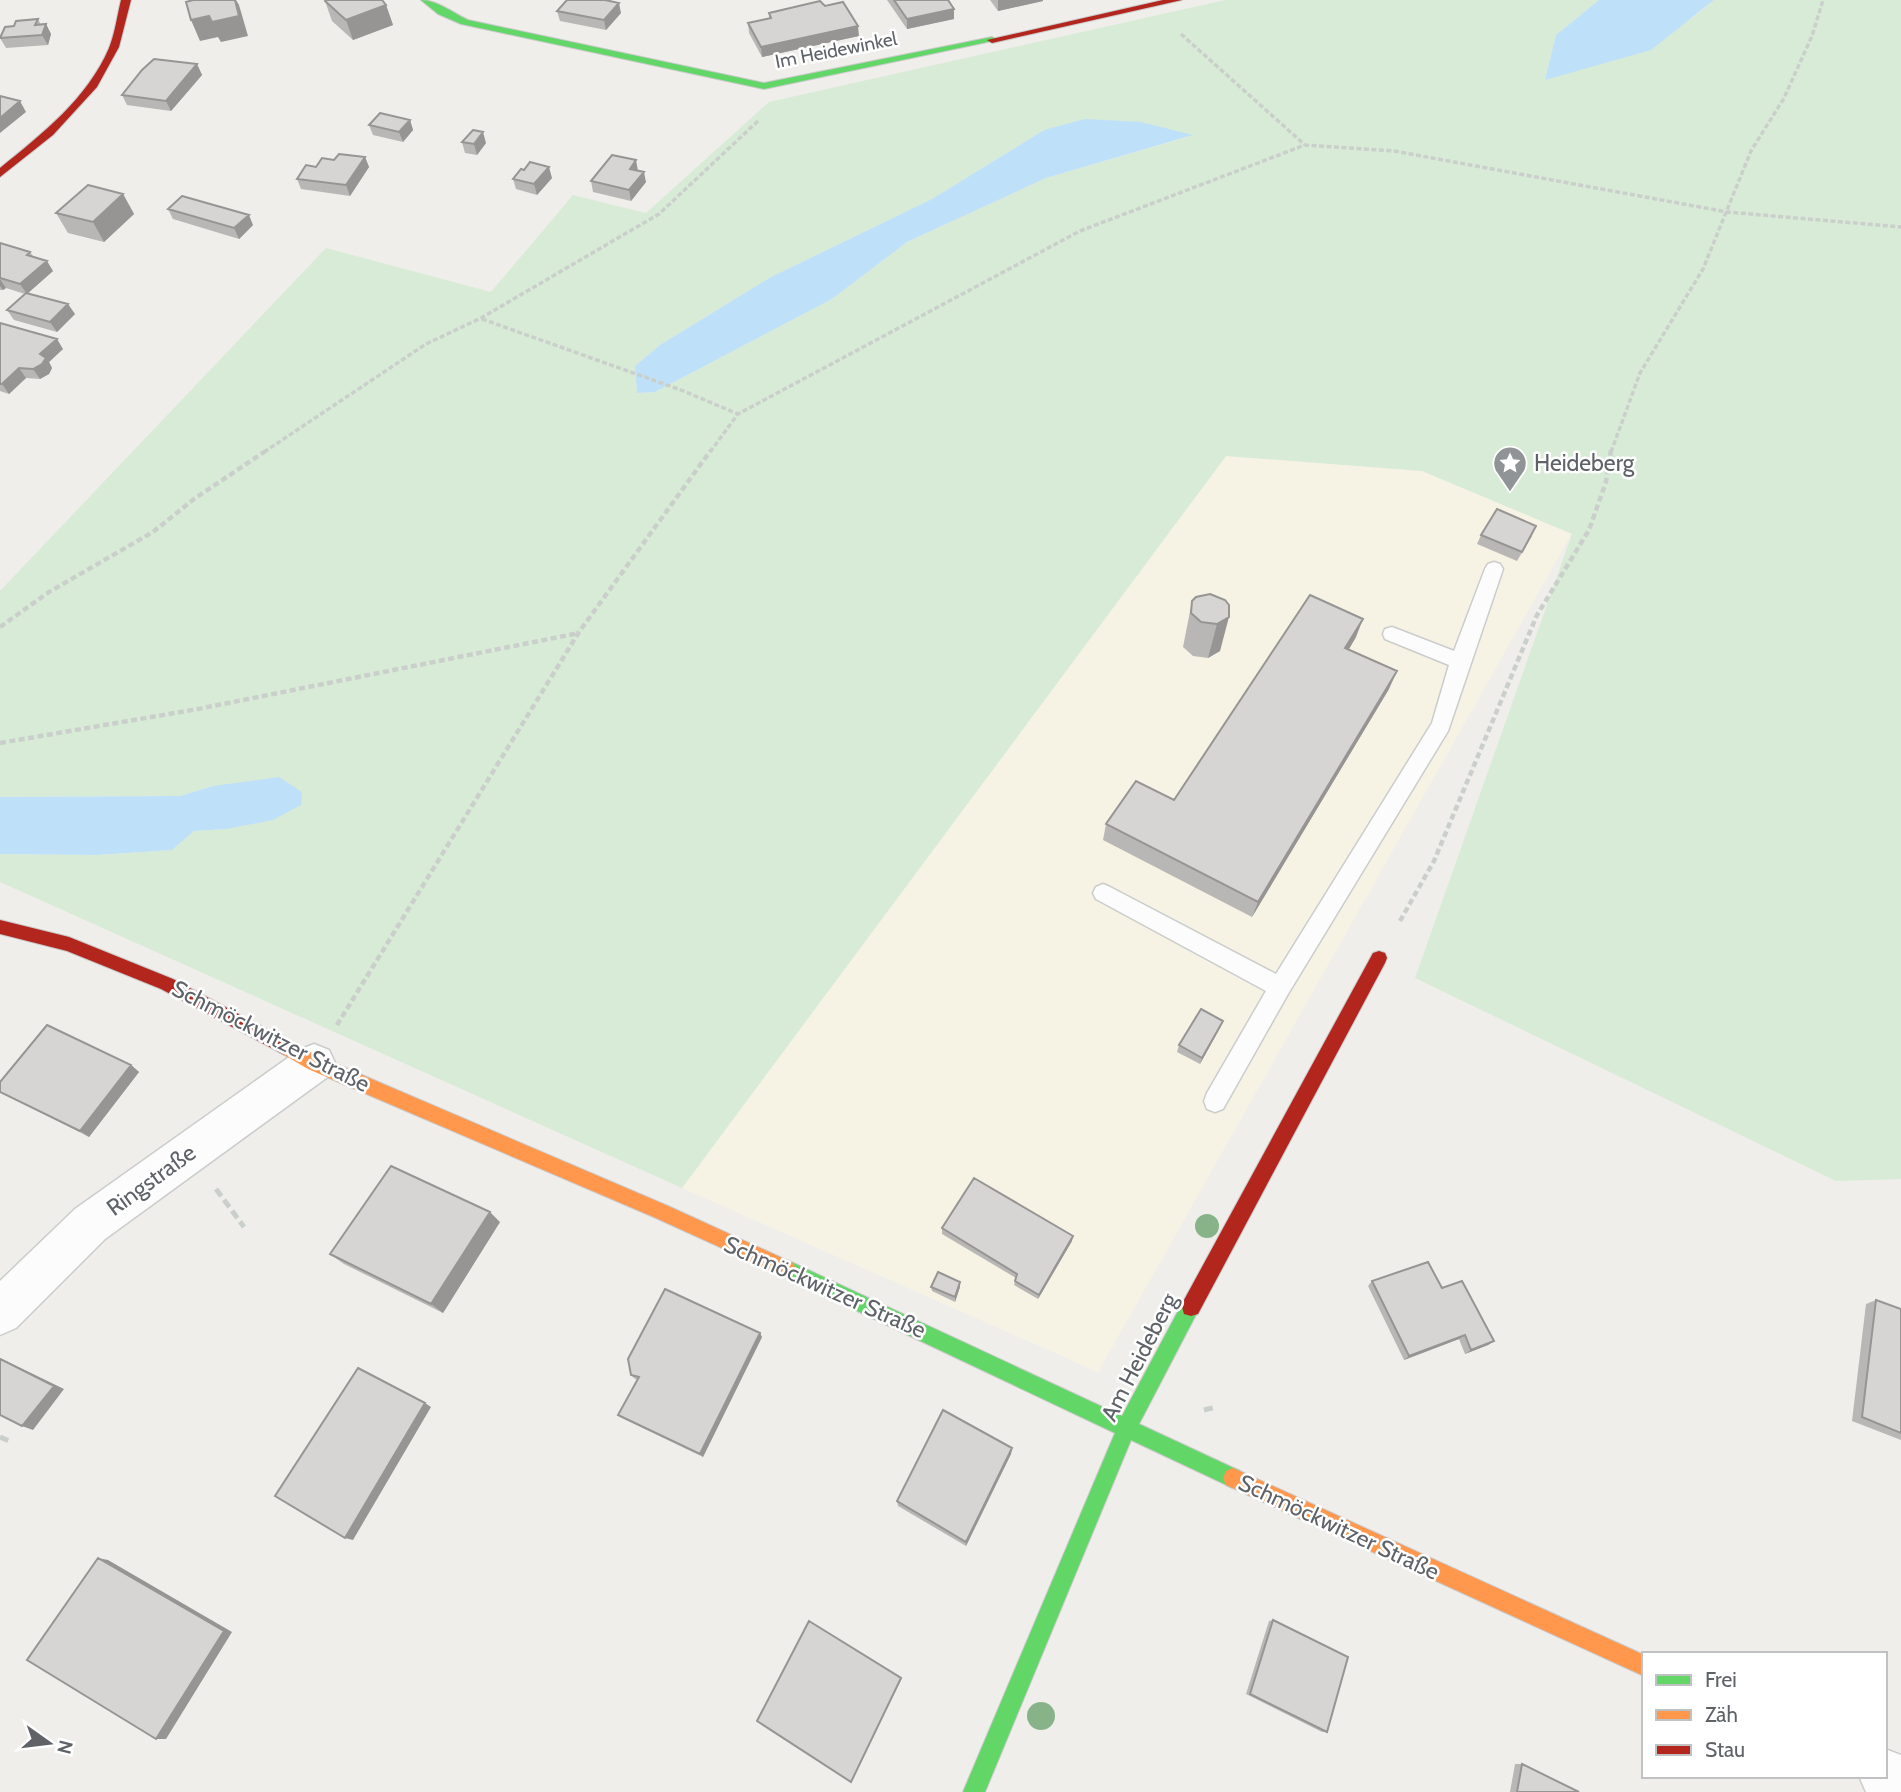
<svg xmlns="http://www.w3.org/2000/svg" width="1901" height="1792" font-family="Cabin,sans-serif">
<rect width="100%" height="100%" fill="#efeeea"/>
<path fill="#f7f3e4" d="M1226,456L1422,471L1572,533L1098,1372L682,1188Z"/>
<path fill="#d8ebd6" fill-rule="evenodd" d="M1225,0H1599L1556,35L1545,80L1691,19L1714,0H1901V1179L1836,1181L1415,978L1572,534L1422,471L1226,456L682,1188L0,882V854L97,855L172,850L194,831L226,829L213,786L180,796L0,797V591L326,248L491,292L573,195L646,213L769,102ZM1044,130L1191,136L1046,178L907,242L832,299L655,392L637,393L635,366L660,345L771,277L932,199Z"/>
<path fill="#bfe0f9" d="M1599,0H1714L1651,50L1545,80L1556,35Z
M1085,119L1141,122L1193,135L1046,178L907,242L832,299L655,392L637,393L635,366L660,345L771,277L932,199L1044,130Z
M279,777L302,792L301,805L273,820L226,829L194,831L172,850L97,855L0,854V797L180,796L213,786Z"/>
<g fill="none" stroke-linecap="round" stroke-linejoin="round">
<g stroke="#cbcccc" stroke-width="3">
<path id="lane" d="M1494,562L1500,564L1503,569L1448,731L1288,994L1223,1109L1215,1112L1207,1109L1204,1101L1207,1093L1266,991L1096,899L1093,893L1096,887L1103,884L1110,887L1276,974L1432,723L1449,665L1385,639L1383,634L1385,629L1392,627L1454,651L1485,569L1488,564Z"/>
</g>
<g stroke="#cbcccc" stroke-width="3">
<path id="street" d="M314,1044L329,1050L335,1063L329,1076L105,1239L16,1328L0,1335V1281L75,1209L299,1050Z
M1885,1749L1901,1755V1792H1866L1859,1776H1885Z"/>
</g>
<g stroke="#cacacb" stroke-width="2">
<path id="fast" d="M421,0C437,0 453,13 468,20L764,83L992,37L997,40L764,89L461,24L438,14Z
M787,1260L1122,1416L1184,1300L1191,1298L1198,1300L1200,1307L1139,1424L1240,1471L1243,1478L1240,1485L1233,1488L1131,1440L985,1792H963L1115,1433L781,1275L778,1269L781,1263Z"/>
</g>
<g stroke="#cacacb" stroke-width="2">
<path id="slow" d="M285,1039L320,1057L668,1206L793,1263L796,1269L793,1275L787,1278L781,1275L656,1218L308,1069L279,1052L277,1047L279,1042Z
M1233,1468L1644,1655V1676L1226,1485L1223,1478L1226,1471Z"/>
</g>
<g stroke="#cacacb" stroke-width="2">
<path id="jam" d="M121,0H131L119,47L97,87L53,135L0,177V168C42,134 87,99 109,48C115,33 117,16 121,0Z
M1163,0H1182L992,43L987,40Z
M0,920L69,937L173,979L291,1042L293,1047L291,1052L285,1055L279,1052L161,989L67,951L0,934Z
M1379,951L1385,953L1387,958L1385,963L1198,1314L1191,1316L1184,1314L1182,1307L1184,1300L1373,953Z"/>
</g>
<path stroke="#cacfcc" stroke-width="3.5" stroke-dasharray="5 2.5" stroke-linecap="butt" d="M1181,34L1305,145
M482,319L681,390L738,414
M264,452L426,344L481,318L659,214L759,120
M710,452L738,414L1080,231L1305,145L1394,151L1727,212L1901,227
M1611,452L1640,373L1703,269L1751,151L1784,98L1812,36L1823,0"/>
<path stroke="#cacfcc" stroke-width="4.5" stroke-dasharray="6 3.5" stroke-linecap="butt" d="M0,627L49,592L153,532L194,499L267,450
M0,743L198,709L579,633
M1400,921L1434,861L1537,615L1589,530L1606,482L1611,450
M337,1025L579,632L711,450"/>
<path stroke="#cacfcc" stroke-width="5" stroke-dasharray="9 4.5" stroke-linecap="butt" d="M216,1189L244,1227
M1204,1410L1216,1407
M0,1437L9,1441"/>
<use href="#lane" fill="#fdfcfc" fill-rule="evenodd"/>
<use href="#street" fill="#fdfcfc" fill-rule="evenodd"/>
<use href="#fast" fill="#63d668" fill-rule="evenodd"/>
<use href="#slow" fill="#ff974d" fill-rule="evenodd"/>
<use href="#jam" fill="#b3261e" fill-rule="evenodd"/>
</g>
<g fill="#88b388">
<circle cx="1207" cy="1226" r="12"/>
<circle cx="1041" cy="1716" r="14"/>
</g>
<path fill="#b8b7b5" d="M887,0H948L954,19L907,29Z
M990,0H1043V1L998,11Z
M325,1L386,5L393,25L353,40L332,21Z
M825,6L859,36L762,57L749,33L748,23L769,18V13Z
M557,11L621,13L606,30L560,21Z
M38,19L41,25L46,24L51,34L48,45L6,48L0,38Z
M197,64L202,75L171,111L127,105L122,95Z
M410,120L413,130L403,142L373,135L369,125Z
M462,142L486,143L477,155L465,153Z
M365,157L369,167L350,196L301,189L297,179L316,167L334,160Z
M638,171L646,182L631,201L593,192L591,181Z
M552,178L537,195L516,189L513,179Z
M123,194L134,214L104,242L68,233L56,213Z
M168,209L253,225L239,239L173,219Z
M0,243L30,252L33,256L53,271L28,293L75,314L57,332L14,320L7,310L25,294L6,288L3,290H0Z
M0,323L63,349L49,362L52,368L49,374L40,379L26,378L9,394L0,391Z
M1481,535L1532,536L1517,561L1477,544Z
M1225,600L1220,651L1208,658L1193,656L1183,647L1192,601Z
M1356,637L1349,649L1389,689L1252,917L1103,840L1106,824L1174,800Z
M1223,1021L1200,1064L1177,1052L1179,1045Z
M131,1065L139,1072L89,1137L0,1092V1082Z
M500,1222L443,1313L344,1264L330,1254Z
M942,1228L1072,1241L1038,1299L1014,1285L1016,1278L942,1234Z
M1372,1281L1442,1288L1494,1341L1488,1345L1465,1354L1459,1339L1404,1360L1368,1286Z
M931,1287H960L955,1302L932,1291Z
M1876,1300L1901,1309V1440L1852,1421L1866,1304Z
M762,1337L703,1457L622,1418L618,1415L637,1379H635L631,1375Z
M1012,1448L1011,1454L966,1546L898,1506L897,1501Z
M1273,1620L1327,1732H1322L1246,1694L1269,1621Z
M1515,1764H1522L1579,1792H1510Z"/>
<path fill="#969594" d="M235,0H236L239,5L248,36L221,42L218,37L200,41L191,20Z
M998,0H1043V1L998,11Z
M619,3L621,13L606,30L604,20Z
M386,5L393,25L353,40L346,20Z
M954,9V19L907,29V19Z
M46,24L51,34L48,45L42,35Z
M858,26L859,36L762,57L761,47Z
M197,64L202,75L171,111L166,101Z
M20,101L26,112L0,133V118Z
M410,120L413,130L403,142L399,132Z
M483,132L486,143L477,155L474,144Z
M365,157L369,167L350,196L346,185Z
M636,160L638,171L630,169Z
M549,167L552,178L537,195L534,184Z
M644,172L646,182L631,201L629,190Z
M123,194L134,214L104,242L93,222Z
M249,215L253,225L239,239L234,228Z
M47,261L53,271L27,294L20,284Z
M0,279L6,288L3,290L0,286Z
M68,304L75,314L57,332L50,322Z
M57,339L63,349L49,362L52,368L49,374L40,379L33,369L40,354Z
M19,368L26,378L9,394L2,384Z
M1229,617L1220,651L1208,658L1217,624Z
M1363,619L1356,637L1339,666L1345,648Z
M1397,671L1389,689L1252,917L1258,902Z
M1223,1021L1220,1028L1200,1064L1202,1058Z
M131,1065L139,1072L89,1137L80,1131Z
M490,1212L500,1222L443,1313L431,1304Z
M1073,1236L1072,1241L1038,1299L1039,1295Z
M960,1282V1287L955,1302V1297Z
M760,1333L762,1337L703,1457L700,1454Z
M1465,1335L1459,1339L1404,1360L1409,1356Z
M1494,1341L1488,1345L1465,1354L1471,1350Z
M0,1358L64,1389L33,1430L22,1426Z
M425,1403L431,1407L353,1540L345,1538Z
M1012,1448L1011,1454L966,1546V1542Z
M98,1558L108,1560L232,1632L166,1739H156Z
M809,1621L902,1678L851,1782Z"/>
<path fill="#d6d5d3" stroke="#969594" stroke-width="2" d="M193,0H235L239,16L212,22L209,16L191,20L186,2Z
M326,0H382L386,5L346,20L325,1Z
M567,0H605L619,3L604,20L557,11Z
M894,0H948L954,9L907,19Z
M820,1L825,6L843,2L858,26L761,47L748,23L771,18L769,13Z
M38,19L35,25L46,24L42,35L0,38L5,27L14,26L16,21Z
M154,59L197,64L166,101L122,95L142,70Z
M0,96L20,101L0,118Z
M380,113L410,120L399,132L369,125Z
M473,130L483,132L474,144L462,142Z
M339,154L365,157L346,185L297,179L306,165L316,167L322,158L334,160Z
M612,155L636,160L630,169L644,172L629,190L591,181Z
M530,162L549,167L534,184L513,179L521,169L524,170Z
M88,185L123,194L93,222L56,213Z
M182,196L249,215L234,228L168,209Z
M0,243L30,252L27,255L47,261L20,284L0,278Z
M26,293L68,304L50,322L7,310Z
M0,323L57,339L40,354L46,358L42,364L33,369L19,368L2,384H0Z
M1497,509L1536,526L1522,552L1481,535Z
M1210,594L1225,600L1229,605V617L1217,624L1201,622L1191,613L1192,601L1196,597Z
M1310,595L1363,619L1345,648L1397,671L1258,902L1106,824L1136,781L1174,800Z
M1201,1009L1223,1021L1202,1058L1179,1045Z
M47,1025L131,1065L80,1131L0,1092V1082Z
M391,1166L490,1212L431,1304L330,1254Z
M974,1178L1073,1236L1039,1295L1015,1281L1017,1274L942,1228Z
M1428,1262L1442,1288L1462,1281L1494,1341L1471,1350L1465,1335L1409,1356L1372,1281Z
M938,1272L960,1282L955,1297L931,1287Z
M665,1289L760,1333L700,1454L618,1415L639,1377L631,1375L628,1359Z
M1876,1300L1901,1309V1433L1862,1417Z
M0,1359L54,1386L22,1426L0,1415Z
M358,1368L425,1403L345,1538L275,1496Z
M943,1410L1012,1448L966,1542L897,1501Z
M98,1558L224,1631L156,1739L27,1660Z
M1273,1620L1348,1657L1327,1732L1250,1694Z
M809,1621L901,1678L851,1782L757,1721Z
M1522,1764L1579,1792H1517Z"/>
<defs>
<g id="sight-pin" transform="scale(1.75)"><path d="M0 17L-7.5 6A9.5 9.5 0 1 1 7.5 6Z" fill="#919496" stroke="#fff"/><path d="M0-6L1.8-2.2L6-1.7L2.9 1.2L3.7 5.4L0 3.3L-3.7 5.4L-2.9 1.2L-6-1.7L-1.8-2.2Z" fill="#fff"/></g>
</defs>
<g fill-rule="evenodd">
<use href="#sight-pin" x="1510" y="463"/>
</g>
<g text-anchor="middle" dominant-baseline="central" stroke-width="5" stroke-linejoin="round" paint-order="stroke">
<g font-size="19" fill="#5f6368" stroke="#fff">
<text transform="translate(836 50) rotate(-11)">Im Heidewinkel</text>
</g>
<g font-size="23" fill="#5f6368" stroke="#fff" text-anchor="start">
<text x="1534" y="463">Heideberg</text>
</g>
<g font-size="23" fill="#5f6368" stroke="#fff">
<text transform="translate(271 1036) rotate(27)">Schmöckwitzer Straße</text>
<text transform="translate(151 1180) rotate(-36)">Ringstraße</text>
<text transform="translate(825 1287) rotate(24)">Schmöckwitzer Straße</text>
<text transform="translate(1139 1357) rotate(-63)">Am Heideberg</text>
<text transform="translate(1339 1527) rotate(25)">Schmöckwitzer Straße</text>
</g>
</g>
<rect x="1642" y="1652" width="245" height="126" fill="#ffffff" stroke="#bfc1c3" stroke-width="2"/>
<rect x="1656" y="1675" width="35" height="10" fill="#63d668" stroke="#bfc1c3" stroke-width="2"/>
<text x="1705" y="1687" font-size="21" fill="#5f6368">Frei</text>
<rect x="1656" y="1710" width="35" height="10" fill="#ff974d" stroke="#bfc1c3" stroke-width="2"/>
<text x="1705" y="1722" font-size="21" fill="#5f6368">Zäh</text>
<rect x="1656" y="1745" width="35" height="10" fill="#b3261e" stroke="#bfc1c3" stroke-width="2"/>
<text x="1705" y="1757" font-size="21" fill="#5f6368">Stau</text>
<g transform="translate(49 1743) rotate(104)" stroke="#ffffff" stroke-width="5" paint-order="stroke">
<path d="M0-5L12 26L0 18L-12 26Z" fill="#5f6368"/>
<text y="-10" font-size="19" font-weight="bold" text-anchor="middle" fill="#5f6368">N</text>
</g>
</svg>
